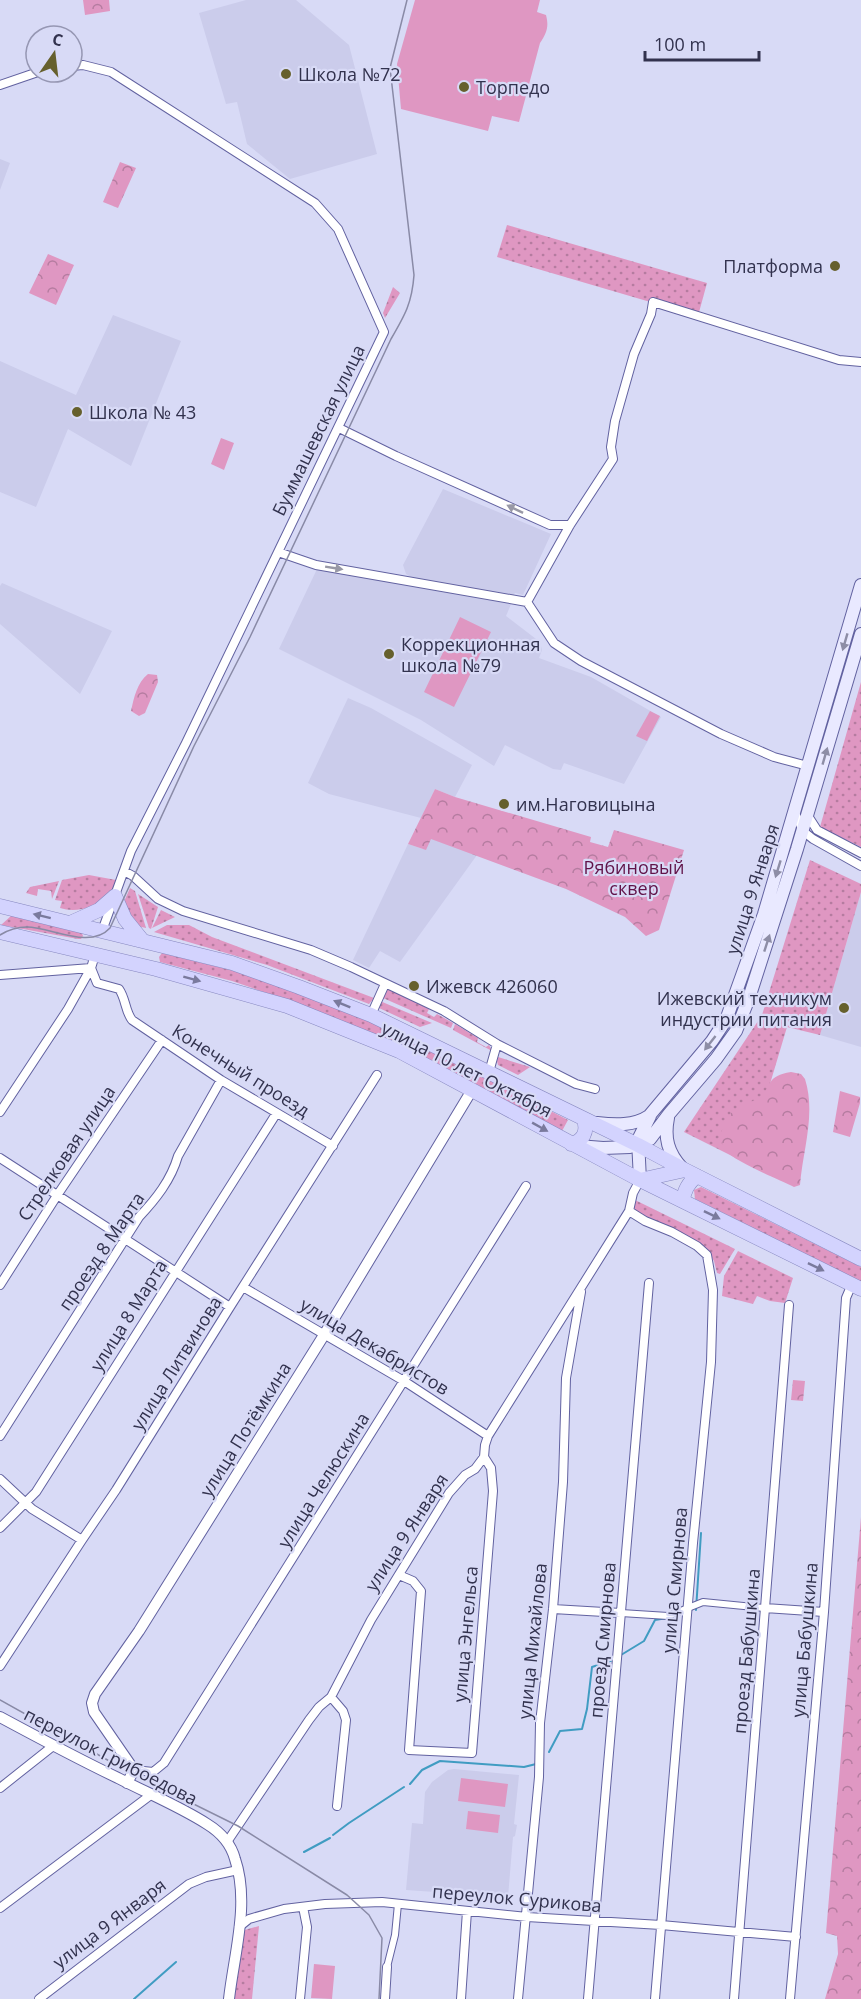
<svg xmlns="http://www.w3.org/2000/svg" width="861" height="1999" font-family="'Open Sans',sans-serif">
<defs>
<pattern id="grass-dots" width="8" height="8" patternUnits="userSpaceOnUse" patternTransform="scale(1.5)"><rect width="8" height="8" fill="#df97c2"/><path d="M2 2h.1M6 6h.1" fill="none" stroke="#b57ca0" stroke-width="1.8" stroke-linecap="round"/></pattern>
<pattern id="forest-crowns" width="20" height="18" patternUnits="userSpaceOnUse" patternTransform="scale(1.5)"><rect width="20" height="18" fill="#df97c2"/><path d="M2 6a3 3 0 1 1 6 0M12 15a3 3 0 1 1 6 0" fill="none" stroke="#b57ca0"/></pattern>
</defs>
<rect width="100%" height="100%" fill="#d8daf6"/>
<path fill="#cbcceb" d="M246,0H296L349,45L377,154L290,179L247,144L237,102L226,104L199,13Z
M0,159L10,163L0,190Z
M113,315L181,341L131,466L68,429L36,507L0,492V361L76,395Z
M443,489L551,534L523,595L515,593L513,596L414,579L406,574L403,565Z
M317,569L511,604L506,616L540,642L542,650L539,658L591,677L661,717L624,784L564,763L561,770L553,769L505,745L494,766L421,720L279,649Z
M2,583L112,631L80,694L0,624V586Z
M348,698L371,708L472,765L455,797L435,789L421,818L329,794L308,783Z
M430,838L477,855L400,962L380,951L369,968L353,960L408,844L423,849Z
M861,892V1047L820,1035Z
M454,1769L519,1775L514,1824L517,1825L515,1836L513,1837L508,1897L406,1890L412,1823L423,1824L425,1792L432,1782L448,1770Z"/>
<path fill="url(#grass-dots)" d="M507,225L707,283L698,316L497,257Z
M393,287L400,293L385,318L383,313Z
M861,682V847L820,827Z
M810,860L861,884V892L820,1035L787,1027L764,1104L770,1175L684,1132L762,1015Z
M89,875L116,880C114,885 112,893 107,897C95,908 75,913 60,908L62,901L55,900L62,880Z
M59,881L52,899L51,891L38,889L37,896L26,893L30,887Z
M130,888L135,891L146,928L137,926L122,906Z
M138,894L158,907L151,929L149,928Z
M161,910L175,917L152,928Z
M12,915L82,933L83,936L81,939H78L1,925Z
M167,925H189L212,937L374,998L369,1004L267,965L154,932Z
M162,953L259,977L402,1034L568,1120L562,1131L431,1060L301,1005L232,981L160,962L159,957Z
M387,988L429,1009L427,1013L434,1017L437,1014L453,1023L451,1028L383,998Z
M380,1001L432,1023L420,1027L379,1008Z
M455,1024L478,1038L477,1042L486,1047L489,1045L492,1051L453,1030Z
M498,1057L530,1067L518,1075L498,1065L497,1061Z
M701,1187L861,1267V1282L695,1199L694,1190Z
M635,1200L735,1249L720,1274L717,1273L714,1261L708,1251L636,1213L634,1208Z
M738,1251L793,1278L785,1303L770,1301L757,1296L753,1304L722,1296L724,1276Z
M259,1926L252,1999H234L241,1931Z"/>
<path fill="url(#forest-crowns)" d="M83,0H109L110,11L85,15Z
M120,162L136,168L118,208L103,202Z
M48,254L74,265L56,305L29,293Z
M148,674L157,675L158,682L145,713L139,716L131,711C134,697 137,683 148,674Z
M435,789L455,797L591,837L590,842L608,847L614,830L684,850L659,930L646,936L625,917L566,889L431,839L426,850L408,844Z
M791,1072L801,1074L805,1079C816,1114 803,1149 800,1185L794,1187C778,1179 735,1162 725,1150C720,1142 720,1131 725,1123C727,1118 731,1112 736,1109C742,1104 750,1103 757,1099C773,1090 763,1076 791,1072Z
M840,1091L860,1097V1103L850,1137L833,1132Z
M793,1380L805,1381L803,1401L791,1400Z
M861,1517V1999H825L838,1954L837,1936L826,1933Z"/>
<path fill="#df97c2" d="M415,0H540L537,12L546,15C549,26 547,33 540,43L519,122L492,116L488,131L401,109L397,64Z
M221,438L234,443L224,470L211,464Z
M460,617L491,632L454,707L424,692Z
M650,711L660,716L647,741L636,736Z
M461,1778L508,1784L505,1807L458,1801Z
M468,1811L500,1815L498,1833L466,1829Z
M314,1964L335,1966L332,1999L311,1998Z"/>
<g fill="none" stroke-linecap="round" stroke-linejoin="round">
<path stroke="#409cc2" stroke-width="2" d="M696,1610L701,1533
M621,1655L644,1641L655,1620L673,1617
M549,1752L560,1731L582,1729L587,1709L592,1667L613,1660
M410,1784L422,1770L440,1761L524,1767L536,1764
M333,1835L349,1823L404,1787
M304,1852L330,1838
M134,1999L176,1962"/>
<g stroke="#6262a0" stroke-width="8">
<path id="pedestrian" d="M621,1613L668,1616L703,1602L765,1608
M387,1967L395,1935L398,1904"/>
</g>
<g stroke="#6262a0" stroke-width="10">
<path id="minor" d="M72,66L83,65L111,72L315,203L338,229L384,332L186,743L131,851L102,931
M0,85L38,72
M339,428L396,456L550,525H570
M278,552L316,565L527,602
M808,766L774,757L721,734L581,661L554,643L527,602L570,525L613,459L611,447L615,421L634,354L651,314L653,302L839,360L861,362
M795,813L803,831L813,839L861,866
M808,816L817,830L861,853
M124,871L133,876L158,899L183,911L311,950L351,967L444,1011L497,1044L576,1084L595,1089
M91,968L97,983L119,989C126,999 125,1011 132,1020L221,1080L333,1146
M0,975L91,968
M371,1015L385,984
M489,1072L497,1044
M0,1112L68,1009L91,968L95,955
M0,1158L230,1307
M629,1211L645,1221L672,1232L697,1246L707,1255L713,1290L711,1362L693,1543L655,1999
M0,1285L58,1194L162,1040
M243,1287L404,1381L488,1436
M0,1436L139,1217C156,1199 171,1180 178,1156L221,1080
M0,1479L32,1509L82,1540
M0,1528L36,1492L276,1114
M399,1575L413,1581L421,1591L409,1750L472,1753L493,1491L491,1468L484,1457
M765,1608L824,1612
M553,1609L621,1613
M0,1666L82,1540L116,1490L230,1307L377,1075
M331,1697L343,1711L346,1720L337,1806
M134,1770L153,1772L164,1763L526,1186
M0,1788L53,1746
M227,1842L309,1720L319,1707L331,1697L371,1620L449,1493L465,1475L475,1469L484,1457L485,1445L488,1436L629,1211L633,1193L640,1180
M0,1908L152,1794
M239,1927L249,1919L284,1909L325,1904L382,1902L527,1917L661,1925L796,1937
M39,1999L189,1884L206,1877L238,1870
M300,1999L307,1927L303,1907
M385,1999L387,1967
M461,1999L467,1911
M518,1999L539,1777L540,1723L553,1609L563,1482L566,1378L581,1292
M588,1999L649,1283
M734,1999L789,1305
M790,1999L824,1612L846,1298L852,1284"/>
</g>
<g stroke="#6262a0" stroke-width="12">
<path id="tertiary" d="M0,1717C39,1738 78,1759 118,1778C147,1793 179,1806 207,1824C220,1832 231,1844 235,1859C250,1903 234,1954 229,1999
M127,1783L134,1770L94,1712L92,1703L95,1694L139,1631L324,1335L472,1090"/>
</g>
<g stroke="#6262a0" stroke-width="14">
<path id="secondary" d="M668,1118C664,1138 668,1153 682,1168
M597,1123C615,1125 634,1126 649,1116L712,1041L726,1020L764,914L861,585
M578,1146L603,1148L630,1147L650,1139L669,1114L716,1059L736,1031L749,998L797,849L861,634
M640,1180L638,1140L650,1116"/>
</g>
<g stroke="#8788c0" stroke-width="15">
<path id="primary" d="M0,906L232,963L299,987L371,1015L638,1145L685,1170L861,1259
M70,923L99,910L115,896L125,919L142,940
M0,932L156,969L287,1006L399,1051L640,1180L861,1289
M571,1144C583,1141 588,1132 584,1120
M640,1180L685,1170
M683,1201C684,1190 688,1183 697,1176"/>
</g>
<use href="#pedestrian" stroke="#fff" stroke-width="6"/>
<use href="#minor" stroke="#fff" stroke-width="8"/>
<use href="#tertiary" stroke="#fff" stroke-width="10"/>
<use href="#secondary" stroke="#e9e9ff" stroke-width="12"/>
<use href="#primary" stroke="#d3d3fe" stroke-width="14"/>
<path stroke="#898aa6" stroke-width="1.5" d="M0,935C8,930 18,927 27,927C51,927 90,950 110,928L194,746L250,637L391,339C405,315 412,303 414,275L390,68L407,0
M0,1700L129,1772L238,1826L347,1895L369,1915L382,1938L379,1999"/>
</g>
<defs><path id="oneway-solid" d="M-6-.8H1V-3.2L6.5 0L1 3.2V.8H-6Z" transform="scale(1.5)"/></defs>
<g fill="#9898a6">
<use href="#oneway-solid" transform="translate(515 509) rotate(-154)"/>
<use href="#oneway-solid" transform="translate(334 568) rotate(9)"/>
</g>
<g fill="#8e8ea6">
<use href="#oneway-solid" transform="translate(845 642) rotate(106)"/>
<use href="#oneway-solid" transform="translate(825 756) rotate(-74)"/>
<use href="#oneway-solid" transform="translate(778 869) rotate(107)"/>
<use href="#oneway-solid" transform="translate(767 943) rotate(-72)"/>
<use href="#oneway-solid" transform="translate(710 1043) rotate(128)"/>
</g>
<g fill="#7a7a9d">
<use href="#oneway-solid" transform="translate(42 916) rotate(-166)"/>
<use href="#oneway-solid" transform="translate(192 979) rotate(15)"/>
<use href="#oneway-solid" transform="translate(342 1004) rotate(-158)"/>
<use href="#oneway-solid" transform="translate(540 1127) rotate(29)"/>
<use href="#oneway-solid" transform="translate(712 1215) rotate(26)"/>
<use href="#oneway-solid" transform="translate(816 1267) rotate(26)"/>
</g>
<g fill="#66602d" stroke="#d8daf6" stroke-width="2">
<circle cx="286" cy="74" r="6"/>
<circle cx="464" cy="87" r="6"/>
<circle cx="835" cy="266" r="6"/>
<circle cx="77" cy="412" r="6"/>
<circle cx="389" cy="654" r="6"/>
<circle cx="504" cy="804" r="6"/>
<circle cx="414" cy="986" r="6"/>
<circle cx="844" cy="1008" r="6"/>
</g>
<g text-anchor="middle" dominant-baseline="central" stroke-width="4.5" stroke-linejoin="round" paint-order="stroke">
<g font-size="18" fill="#32324e" stroke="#d8daf6" text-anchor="start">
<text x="298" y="74">Школа №72</text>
<text x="476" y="87">Торпедо</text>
<text x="823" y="266" text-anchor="end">Платформа</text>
<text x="89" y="412">Школа № 43</text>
<text x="401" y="644">Коррекционная<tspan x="401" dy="21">школа №79</tspan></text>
<text x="516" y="804">им.Наговицына</text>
<text x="426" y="986">Ижевск 426060</text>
<text x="832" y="998" text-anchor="end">Ижевский техникум<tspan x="832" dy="21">индустрии питания</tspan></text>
</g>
<g font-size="18" fill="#32324e" stroke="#d8daf6">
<text transform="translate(318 430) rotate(-64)">Буммашевская улица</text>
<text transform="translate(752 889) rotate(-72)">улица 9 Января</text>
<text transform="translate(467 1069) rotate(27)">улица 10 лет Октября</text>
<text transform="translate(241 1070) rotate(32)">Конечный проезд</text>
<text transform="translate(66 1153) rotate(-56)">Стрелковая улица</text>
<text transform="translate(101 1251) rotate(-56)">проезд 8 Марта</text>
<text transform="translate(128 1315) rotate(-58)">улица 8 Марта</text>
<text transform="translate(375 1346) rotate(31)">улица Декабристов</text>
<text transform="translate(176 1363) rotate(-58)">улица Литвинова</text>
<text transform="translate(245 1429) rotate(-58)">улица Потёмкина</text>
<text transform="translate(323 1480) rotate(-58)">улица Челюскина</text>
<text transform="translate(406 1532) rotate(-57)">улица 9 Января</text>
<text transform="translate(674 1580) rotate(-85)">улица Смирнова</text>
<text transform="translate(465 1634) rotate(-85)">улица Энгельса</text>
<text transform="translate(602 1640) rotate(-85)">проезд Смирнова</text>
<text transform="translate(804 1640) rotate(-85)">улица Бабушкина</text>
<text transform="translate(532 1641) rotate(-84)">улица Михайлова</text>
<text transform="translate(746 1651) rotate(-85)">проезд Бабушкина</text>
<text transform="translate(111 1756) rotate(27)">переулок Грибоедова</text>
<text transform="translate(517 1898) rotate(5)">переулок Сурикова</text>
<text transform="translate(109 1923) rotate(-37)">улица 9 Января</text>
</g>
<g font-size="18" fill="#611349" stroke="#d8daf6">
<text x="634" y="867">Рябиновый<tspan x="634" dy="21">сквер</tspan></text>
</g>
</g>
<g transform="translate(54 54) rotate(14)"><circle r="28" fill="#d8daf6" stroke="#9697b3" stroke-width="1.5"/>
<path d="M0-4.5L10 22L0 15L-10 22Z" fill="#66602d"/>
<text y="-9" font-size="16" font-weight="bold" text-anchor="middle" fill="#32324e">С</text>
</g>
<path d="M645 51v9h114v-9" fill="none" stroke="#32324e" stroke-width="3"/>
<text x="654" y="51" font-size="18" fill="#32324e" stroke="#d8daf6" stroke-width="4.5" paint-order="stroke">100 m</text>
</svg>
